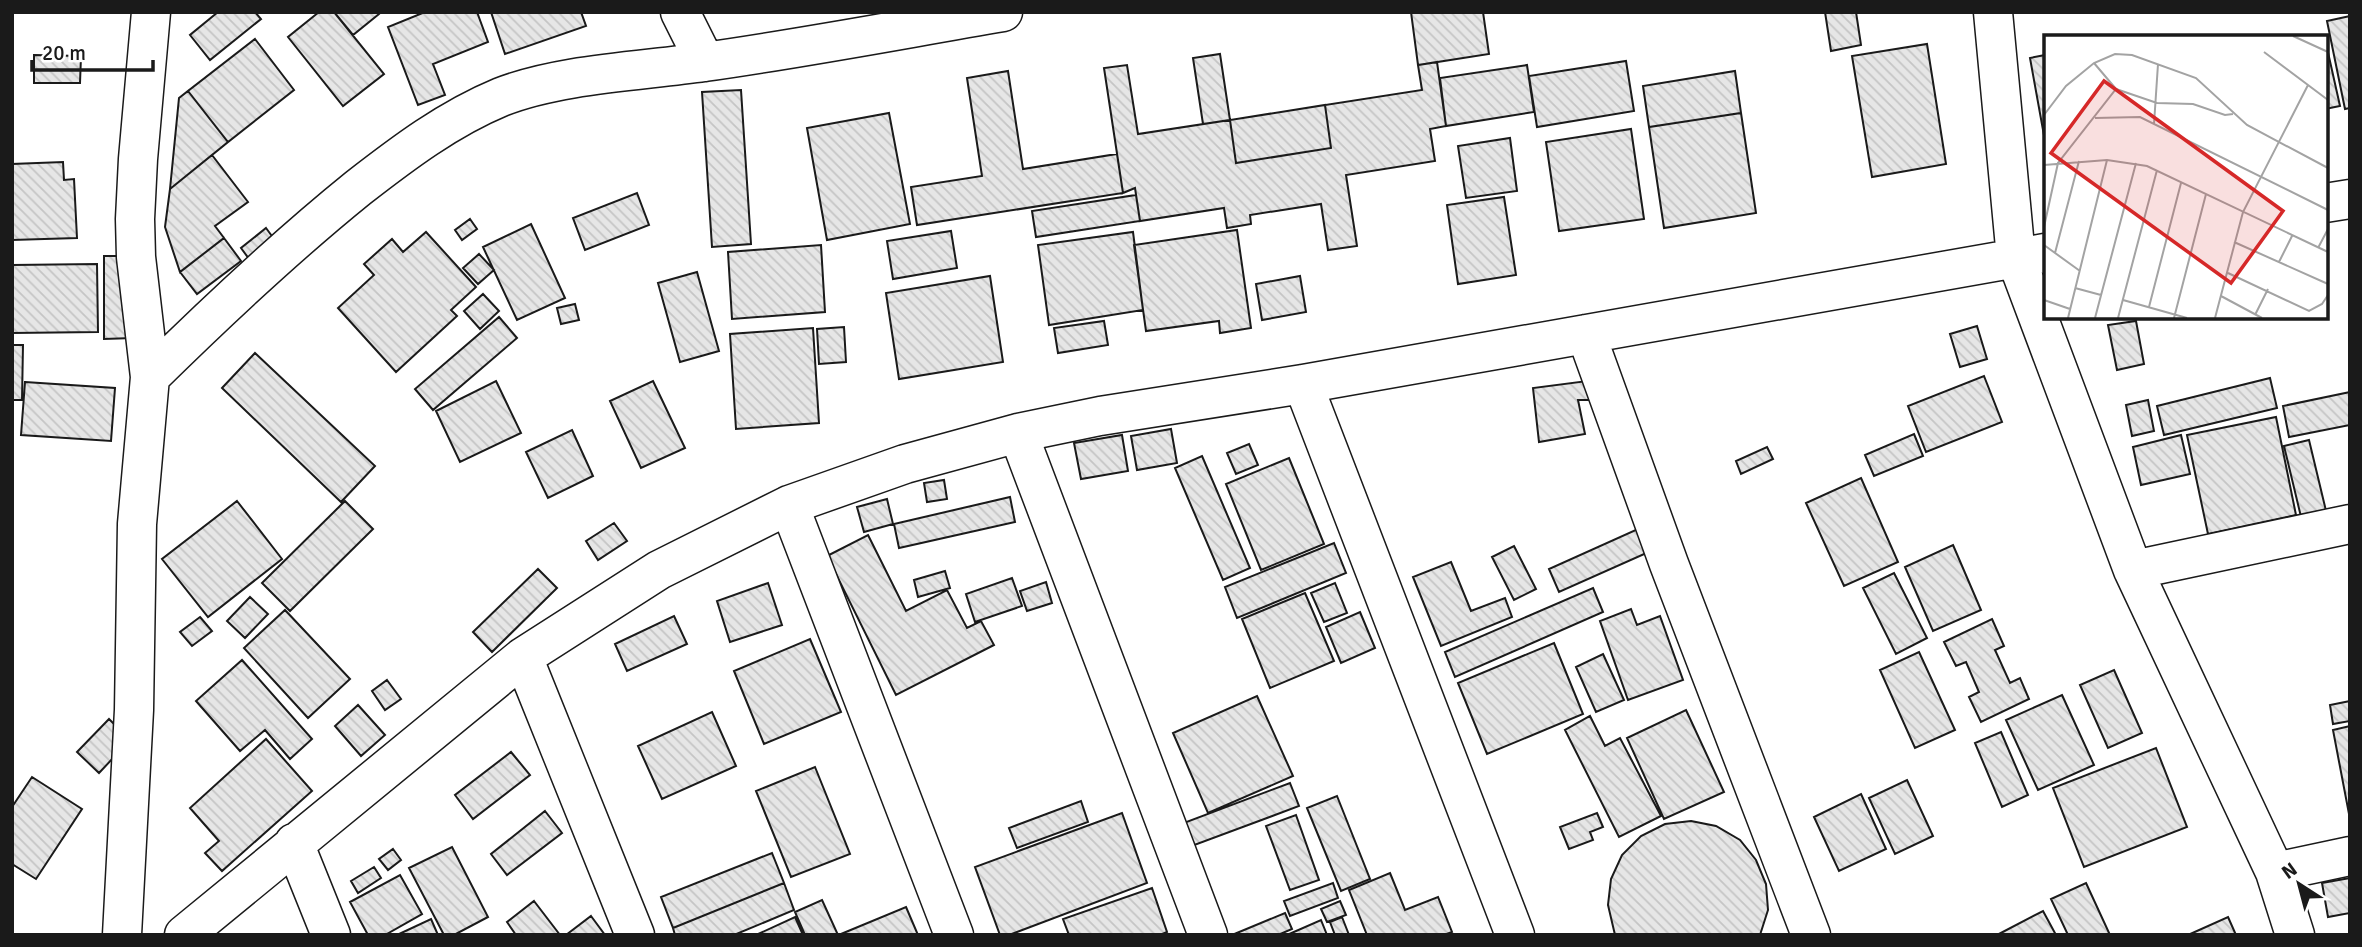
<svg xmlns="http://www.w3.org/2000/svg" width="2362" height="947" font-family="Signika,sans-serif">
<defs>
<pattern id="building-back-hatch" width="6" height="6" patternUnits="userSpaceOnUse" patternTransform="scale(1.75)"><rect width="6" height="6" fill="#e6e6e6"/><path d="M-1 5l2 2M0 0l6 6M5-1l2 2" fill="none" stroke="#c5c5c5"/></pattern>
</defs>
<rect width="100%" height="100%" fill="#fff"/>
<path fill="url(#building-back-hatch)" stroke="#1a1a1a" stroke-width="2" d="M218,12H255L261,19L210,60L190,35Z
M319,12H334L384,74L343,106L288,37Z
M334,12H378L379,14L353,35Z
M425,12H477L488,42L433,64L445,95L418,105L388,27Z
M491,12H581L586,26L505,54Z
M1411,12H1483L1489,54L1418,65Z
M1825,12H1856L1861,45L1831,51Z
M2350,16V108L2345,109L2327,21Z
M255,39L294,90L228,142L188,91Z
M2325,39L2340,106L2325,109Z
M1927,44L1946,164L1872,177L1852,56Z
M1220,54L1230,120L1203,124L1193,58Z
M34,55L81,56L80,83H34Z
M2045,55V141L2030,58Z
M1626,61L1634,111L1537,127L1529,76Z
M1437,62L1446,126L1430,129L1435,161L1346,175L1357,246L1328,250L1321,204L1250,215L1251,224L1227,228L1224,208L1140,221L1135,188L1123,193L1104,68L1127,65L1138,134L1230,120L1236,163L1331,148L1325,105L1422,90L1418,65Z
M1527,65L1534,112L1446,126L1440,78Z
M1008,71L1023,169L1117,154L1123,193L917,225L911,187L982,176L967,78Z
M1735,71L1741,113L1649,127L1643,86Z
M741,90L751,244L712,247L702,92Z
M188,91L228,142L170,189L179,98Z
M1325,105L1331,148L1236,163L1230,120Z
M889,113L910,224L827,240L807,128Z
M1741,113L1756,213L1664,228L1649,127Z
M1631,129L1644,219L1559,231L1546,142Z
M1510,138L1517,191L1466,198L1458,146Z
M212,155L248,202L215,226L224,238L180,272L165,227L170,189Z
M63,162L64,180L74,179L77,238L12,240V164Z
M637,193L649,225L585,250L573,218Z
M1136,195L1140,221L1036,237L1032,211Z
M1504,197L1516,275L1458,284L1447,205Z
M470,219L477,229L462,240L455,230Z
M531,224L565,298L517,320L483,247Z
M266,228L280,247L255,267L241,248Z
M1237,230L1251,328L1220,333L1219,321L1146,331L1134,245Z
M951,231L957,268L893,279L887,241Z
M426,232L476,287L451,310L457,316L396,372L338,308L374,275L364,264L392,239L403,252Z
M1133,232L1143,310L1049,325L1038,245Z
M224,238L241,261L197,294L180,272Z
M821,245L825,312L732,319L728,252Z
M479,254L494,270L478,284L463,268Z
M104,256H133V338L104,339Z
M97,264L98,332L12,333V265Z
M697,272L719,351L680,362L658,283Z
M990,276L1003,362L899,379L886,293Z
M1300,276L1306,312L1262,320L1256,284Z
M483,294L499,311L480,329L464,311Z
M575,304L579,320L561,324L557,308Z
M499,317L517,338L433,410L415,389Z
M1104,321L1108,345L1058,353L1054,328Z
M2136,321L2144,364L2117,370L2108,325Z
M1977,326L1987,359L1960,367L1950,334Z
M844,327L846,362L819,364L817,329Z
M813,328L819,423L736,429L730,334Z
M12,345H23L22,400H12Z
M255,353L375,466L341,502L222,388Z
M1984,376L2002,422L1926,452L1908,406Z
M2270,378L2277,408L2164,435L2157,406Z
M496,381L521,433L460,462L436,411Z
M653,381L685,448L641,468L610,401Z
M1587,381L1591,400H1578L1585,434L1539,442L1533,388Z
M25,382L115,388L111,441L21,435Z
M2350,392V425L2289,437L2283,406Z
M2148,400L2154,431L2132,436L2126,405Z
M2276,417L2296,515L2208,534L2187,435Z
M1171,429L1177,463L1137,470L1131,436Z
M572,430L593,476L548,498L526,452Z
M1914,434L1923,456L1874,476L1865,455Z
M1122,435L1128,471L1081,479L1074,443Z
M2181,435L2190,474L2141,485L2133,447Z
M2309,440L2327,515L2302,521L2284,446Z
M1249,444L1258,465L1236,474L1227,453Z
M1767,447L1773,459L1741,474L1736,461Z
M1202,456L1250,568L1223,580L1175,468Z
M1289,458L1324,544L1261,570L1226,484Z
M1861,478L1898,562L1844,586L1806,503Z
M944,480L947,499L927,502L924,483Z
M1010,497L1015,522L899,548L894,524Z
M887,499L893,524L864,532L857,507Z
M237,501L282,559L208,617L162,559Z
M345,501L373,529L290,611L262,583Z
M614,523L627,541L598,560L586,541Z
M1649,524L1660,547L1559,592L1549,569Z
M868,535L906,611L947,590L967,628L981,621L994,645L896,695L827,556Z
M1334,543L1346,573L1237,618L1225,587Z
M1953,545L1981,610L1933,631L1905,567Z
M1514,546L1536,589L1514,600L1492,557Z
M1451,562L1471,611L1505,598L1512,617L1441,646L1413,577Z
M538,569L557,588L492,652L473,632Z
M945,571L950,588L918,597L914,580Z
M1894,573L1927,638L1896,654L1863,588Z
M1012,578L1022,606L975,622L966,594Z
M1046,582L1052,603L1027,611L1020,591Z
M768,583L782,625L730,642L717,601Z
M1335,583L1347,613L1324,622L1311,593Z
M1593,588L1603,612L1455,677L1445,652Z
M1305,593L1334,661L1270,688L1242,619Z
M250,597L268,614L245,638L227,621Z
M1631,609L1637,625L1660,616L1683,680L1628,700L1600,621Z
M285,610L350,679L308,718L244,648Z
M1360,612L1375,648L1341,663L1326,627Z
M674,616L687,644L627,671L615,644Z
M200,617L212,631L192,646L180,632Z
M1992,619L2004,646L1995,650L2010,683L2020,678L2029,699L1981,722L1969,697L1979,692L1966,662L1956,666L1944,642Z
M810,639L841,712L764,744L734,671Z
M1554,643L1583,714L1487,754L1458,683Z
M1919,652L1955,730L1915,748L1880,670Z
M1603,654L1624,700L1596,712L1576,667Z
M242,660L312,739L290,759L265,730L240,751L196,701Z
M2114,670L2142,733L2108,748L2080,685Z
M387,680L401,699L385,710L372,691Z
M2062,695L2094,765L2038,790L2006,720Z
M1257,696L1293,776L1208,813L1173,733Z
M2350,701V721L2333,724L2330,705Z
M358,705L385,735L361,756L335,726Z
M1686,710L1724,792L1664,819L1627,738Z
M712,712L736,766L662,799L638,746Z
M1590,716L1605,746L1620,738L1661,816L1619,837L1565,730Z
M109,719L130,740L99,773L77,752Z
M2350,726V814H2349L2333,730Z
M2001,732L2028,795L2002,807L1975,743Z
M266,739L312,791L222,871L205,853L219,841L190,808Z
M2156,748L2187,827L2084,867L2053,788Z
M511,752L530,775L473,819L455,795Z
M815,767L850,854L791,877L756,791Z
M32,777L82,809L36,879L12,864V807Z
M1907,780L1933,836L1895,854L1869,798Z
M1290,783L1299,806L1189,847L1181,824Z
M1861,794L1886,849L1839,871L1814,817Z
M1337,796L1370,879L1341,891L1307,808Z
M1081,801L1088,822L1017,848L1009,828Z
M545,811L562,833L507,875L491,854Z
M1122,813L1147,883L1009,935H1000L975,867Z
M1597,813L1603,827L1590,832L1593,840L1569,849L1560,827Z
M1296,815L1319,880L1290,890L1266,826Z
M1691,821L1716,826L1740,840L1756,860L1766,884L1768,910L1760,935H1615L1608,905L1611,879L1622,855L1641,836L1665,824Z
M452,847L488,917L454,935H444L409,868Z
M393,849L401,860L388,870L379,859Z
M772,853L784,883L673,928L661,897Z
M374,867L381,878L358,893L351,881Z
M1390,873L1405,910L1438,897L1452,932L1444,935H1367L1349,890Z
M400,875L422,914L385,935H368L350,902Z
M2350,878V913L2328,917L2322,883Z
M784,883L794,910L734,935H675L673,928Z
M1333,883L1338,898L1290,916L1284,901Z
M2086,883L2110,935H2068L2051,899Z
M1152,888L1167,932L1160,935H1069L1063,919Z
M822,900L838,935H805L795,912Z
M534,901L560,935H516L507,922Z
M1340,901L1346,915L1327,922L1321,909Z
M906,907L918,935H841V934Z
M2043,911L2056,935H1997Z
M1285,913L1292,929L1278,935H1232Z
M591,916L605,935H566Z
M795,917L803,935H756Z
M1342,917L1349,935H1335L1330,922Z
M2228,917L2236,935H2188Z
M431,919L438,935H397Z
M1321,920L1327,935H1287Z"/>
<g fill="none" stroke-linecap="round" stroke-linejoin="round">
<g stroke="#1a1a1a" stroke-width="41">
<path id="minor" d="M680,12L705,62
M1993,12L2016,258L2133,570L2275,872L2295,935
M2325,203L2350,199
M1586,334L1669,564L1811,935
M150,377C217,311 285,247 358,188C403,153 448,119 501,97C559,74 641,71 704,62C804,48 903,29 1003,12
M1303,384L1515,935
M1018,433L1208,935
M789,505L954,935
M2133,570L2350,524
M523,657L635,935
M294,843L331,935
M2275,872L2350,856
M122,935L134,710L137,524L150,377L136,257L135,219L138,159L151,12
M184,935L523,657L659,570L789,505L905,464L1018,433L1100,416L1303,384L2045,253"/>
</g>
<use href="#minor" stroke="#fff" stroke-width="38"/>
</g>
<g transform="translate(2044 35)">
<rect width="284" height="284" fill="#fff"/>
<path fill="none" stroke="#a3a3a3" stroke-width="2" d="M249,1L284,17M220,17L284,65M50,28L72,54M0,80L22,51L50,28L71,19L88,20L152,43L203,90L284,133M51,83L96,82L284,175M110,89L114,29M0,130L63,125L103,131L284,217M0,192L14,128L72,54L113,68L149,69L181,80L189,79M190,207L284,249M0,210L36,236M274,213L284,194M11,218L35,126M235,227L248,201M184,238L265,276L278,269L284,260M31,253L57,260M177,261L218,283M0,265L26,274M79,265L143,283M105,272L137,148M211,280L224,254M24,283L63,125M51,283L92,128M74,283L113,135M130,283L162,159M171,283L199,177L264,50"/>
<path fill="#d62828" fill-opacity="0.15" stroke="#d62828" stroke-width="3.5" d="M60,46L239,176L187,248L7,118Z"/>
<rect width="284" height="284" fill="none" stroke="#1a1a1a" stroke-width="3.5"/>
</g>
<rect width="2362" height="947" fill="none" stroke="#1a1a1a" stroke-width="28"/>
<g transform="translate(2299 884) rotate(324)" stroke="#ffffff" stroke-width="5" paint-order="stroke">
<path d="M0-5L12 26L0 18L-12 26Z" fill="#1a1a1a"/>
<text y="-10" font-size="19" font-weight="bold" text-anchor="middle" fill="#1a1a1a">N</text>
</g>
<path d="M32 60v10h121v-10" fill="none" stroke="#1a1a1a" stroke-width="3.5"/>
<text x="42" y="60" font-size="21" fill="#1a1a1a" stroke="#ffffff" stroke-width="5" paint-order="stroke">20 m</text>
</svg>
